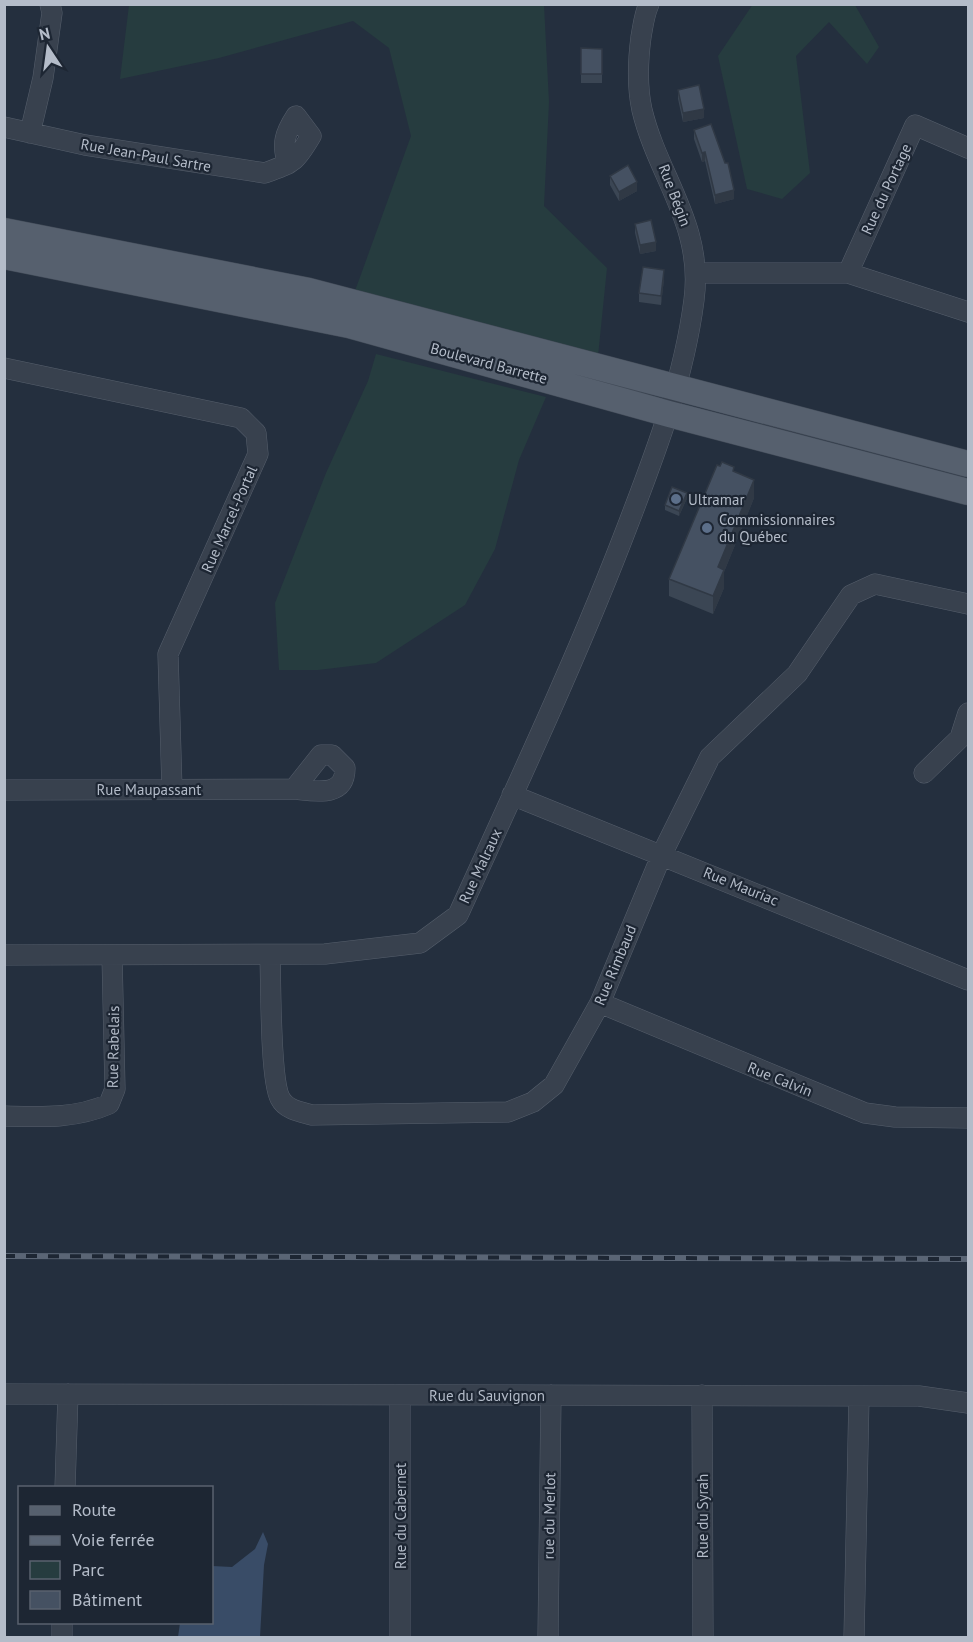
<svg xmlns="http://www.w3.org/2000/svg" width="973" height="1642" font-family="'PT Sans',sans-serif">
<rect width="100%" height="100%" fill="#242f3e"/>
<path fill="#263c3f" d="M753,4L855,5L879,47L867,64L829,22L796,56L810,173L782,199L747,189L718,56Z
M129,5H544L549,102L544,206L607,268L597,366L351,302L411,136L389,48L353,21L219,58L120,79Z
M376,354L546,397L519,460L495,549L465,605L376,663L318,670H279L275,603L326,473L368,381Z"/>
<path fill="#394c67" d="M263,1532L268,1544L264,1565L260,1637H178L180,1623L212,1622V1566L232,1567L255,1549Z"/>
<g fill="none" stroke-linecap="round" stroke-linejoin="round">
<g stroke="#565f6c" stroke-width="21">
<path id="minor" d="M4,127L85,145L265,173C294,162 295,163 311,136L296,116C285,133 281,144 288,164
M30,133L43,78L52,13L50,4
M696,273H848L968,312
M848,273L915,125L968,148
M4,368L241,418L256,433L258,454L168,654L172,789
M924,773L960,738L968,713
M4,790L294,789C315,791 345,798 345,768L332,755H321L294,789
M512,795L968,980
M4,955L325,954L420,943L458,915C517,785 578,656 629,522C657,449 684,378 694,300C704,225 658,177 642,110C637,87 638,60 641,37C643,26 644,15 649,4
M270,955C271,982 270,1079 280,1098C286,1110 301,1112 312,1115L508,1112L533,1102L554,1085L600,1003L662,854L710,757L797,674L851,595L875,584L968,604
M600,1003L865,1113L895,1117L968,1118
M4,1116C41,1117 75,1119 109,1104L115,1089L112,955
M4,1394L919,1396L968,1403
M702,1395L703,1638
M65,1488L68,1394
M62,1638V1622
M400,1638V1395
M548,1638L551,1395
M854,1638L859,1396"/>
</g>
<g stroke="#414a57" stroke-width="27">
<path id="major" d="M4,231L309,291L968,464
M4,256L349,325L669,414L968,492"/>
</g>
<use href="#minor" stroke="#38414e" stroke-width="20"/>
<use href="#major" stroke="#56606e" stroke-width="26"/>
<g stroke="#5a6575" stroke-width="6">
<path id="rail" d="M4,1256L968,1259"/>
</g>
<use href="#rail" stroke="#1d2633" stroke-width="4" stroke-dasharray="11" stroke-linecap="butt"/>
</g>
<path fill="#3b4654" d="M581,48L602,49V83H581Z
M678,90L704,118L683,122L678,99Z
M694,130L725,163L734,199L715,204L705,161L702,162L694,139Z
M610,176L637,191L619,201L610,185Z
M635,224L656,251L640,254L635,233Z
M664,279L661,305L639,302V293Z
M734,472L754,498L724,572V588L713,614L669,596V579Z
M687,498L679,516L665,510V505Z"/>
<path fill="#303945" d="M704,109V118L683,122V113Z
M705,152V161L702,162V153Z
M637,182V191L619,201V192Z
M734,190V199L715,204V195Z
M656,242V251L640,254V245Z
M664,270V279L661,305V296Z
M754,480V498L724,572V588L713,614V596L718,567Z
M687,493V498L679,516V511Z"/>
<path fill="#455162" stroke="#303945" stroke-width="1.5" d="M581,48L602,49V74H581Z
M699,85L704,109L683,113L678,90Z
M711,124L725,163H728L734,190L715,195L705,152L702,153L694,130Z
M628,165L637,182L619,192L610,176Z
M651,220L656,242L640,245L635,224Z
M643,267L664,270L661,296L639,293Z
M722,462L734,467L733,471L754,480L718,567L724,570L713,596L669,579L717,465L720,466Z
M672,487L687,493L679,511L665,505Z"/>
<g fill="#5c6f8a" stroke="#1d2633" stroke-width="2">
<circle cx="676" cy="499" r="6"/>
<circle cx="707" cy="528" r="6"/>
</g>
<g text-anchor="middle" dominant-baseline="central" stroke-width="4.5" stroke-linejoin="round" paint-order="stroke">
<g font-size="15" fill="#b4bcc9" stroke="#1d2633">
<text transform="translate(146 155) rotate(10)">Rue Jean-Paul Sartre</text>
<text transform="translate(886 189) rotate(-65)">Rue du Portage</text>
<text transform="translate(675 195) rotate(69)">Rue Bégin</text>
<text transform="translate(489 363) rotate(15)">Boulevard Barrette</text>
<text transform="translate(229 519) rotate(-66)">Rue Marcel-Portal</text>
<text x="149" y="789">Rue Maupassant</text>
<text transform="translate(480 866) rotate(-65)">Rue Malraux</text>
<text transform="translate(741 886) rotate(22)">Rue Mauriac</text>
<text transform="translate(615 965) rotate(-67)">Rue Rimbaud</text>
<text transform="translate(113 1047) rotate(-89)">Rue Rabelais</text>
<text transform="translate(780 1079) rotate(22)">Rue Calvin</text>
<text x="487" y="1395">Rue du Sauvignon</text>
<text transform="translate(400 1516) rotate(-90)">Rue du Cabernet</text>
<text transform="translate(549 1516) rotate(-89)">rue du Merlot</text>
<text transform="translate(702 1516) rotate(-90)">Rue du Syrah</text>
</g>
<g font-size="15" fill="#b4bcc9" stroke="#1d2633" text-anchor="start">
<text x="688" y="499">Ultramar</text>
<text x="719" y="519">Commissionnaires<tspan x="719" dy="17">du Québec</tspan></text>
</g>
</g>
<rect width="973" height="1642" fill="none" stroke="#b4bcc9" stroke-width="12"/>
<rect x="18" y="1486" width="195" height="138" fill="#1d2633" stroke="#59626f" stroke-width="1.5"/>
<rect x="30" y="1506" width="30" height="9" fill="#56606e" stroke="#59626f" stroke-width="1.5"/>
<text x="72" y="1516" font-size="18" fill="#b4bcc9">Route</text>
<rect x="30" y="1536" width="30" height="9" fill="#5a6575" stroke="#59626f" stroke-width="1.5"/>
<text x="72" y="1546" font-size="18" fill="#b4bcc9">Voie ferrée</text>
<rect x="30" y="1561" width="30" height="18" fill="#263c3f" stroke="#59626f" stroke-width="1.5"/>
<text x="72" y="1576" font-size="18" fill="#b4bcc9">Parc</text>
<rect x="30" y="1591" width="30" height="18" fill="#455162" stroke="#59626f" stroke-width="1.5"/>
<text x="72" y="1606" font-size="18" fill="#b4bcc9">Bâtiment</text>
<g transform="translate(48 48) rotate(347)" stroke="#1d2633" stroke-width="4.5" paint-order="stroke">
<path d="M0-4.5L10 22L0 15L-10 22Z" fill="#b4bcc9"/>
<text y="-9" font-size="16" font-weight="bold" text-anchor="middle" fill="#b4bcc9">N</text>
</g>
</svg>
